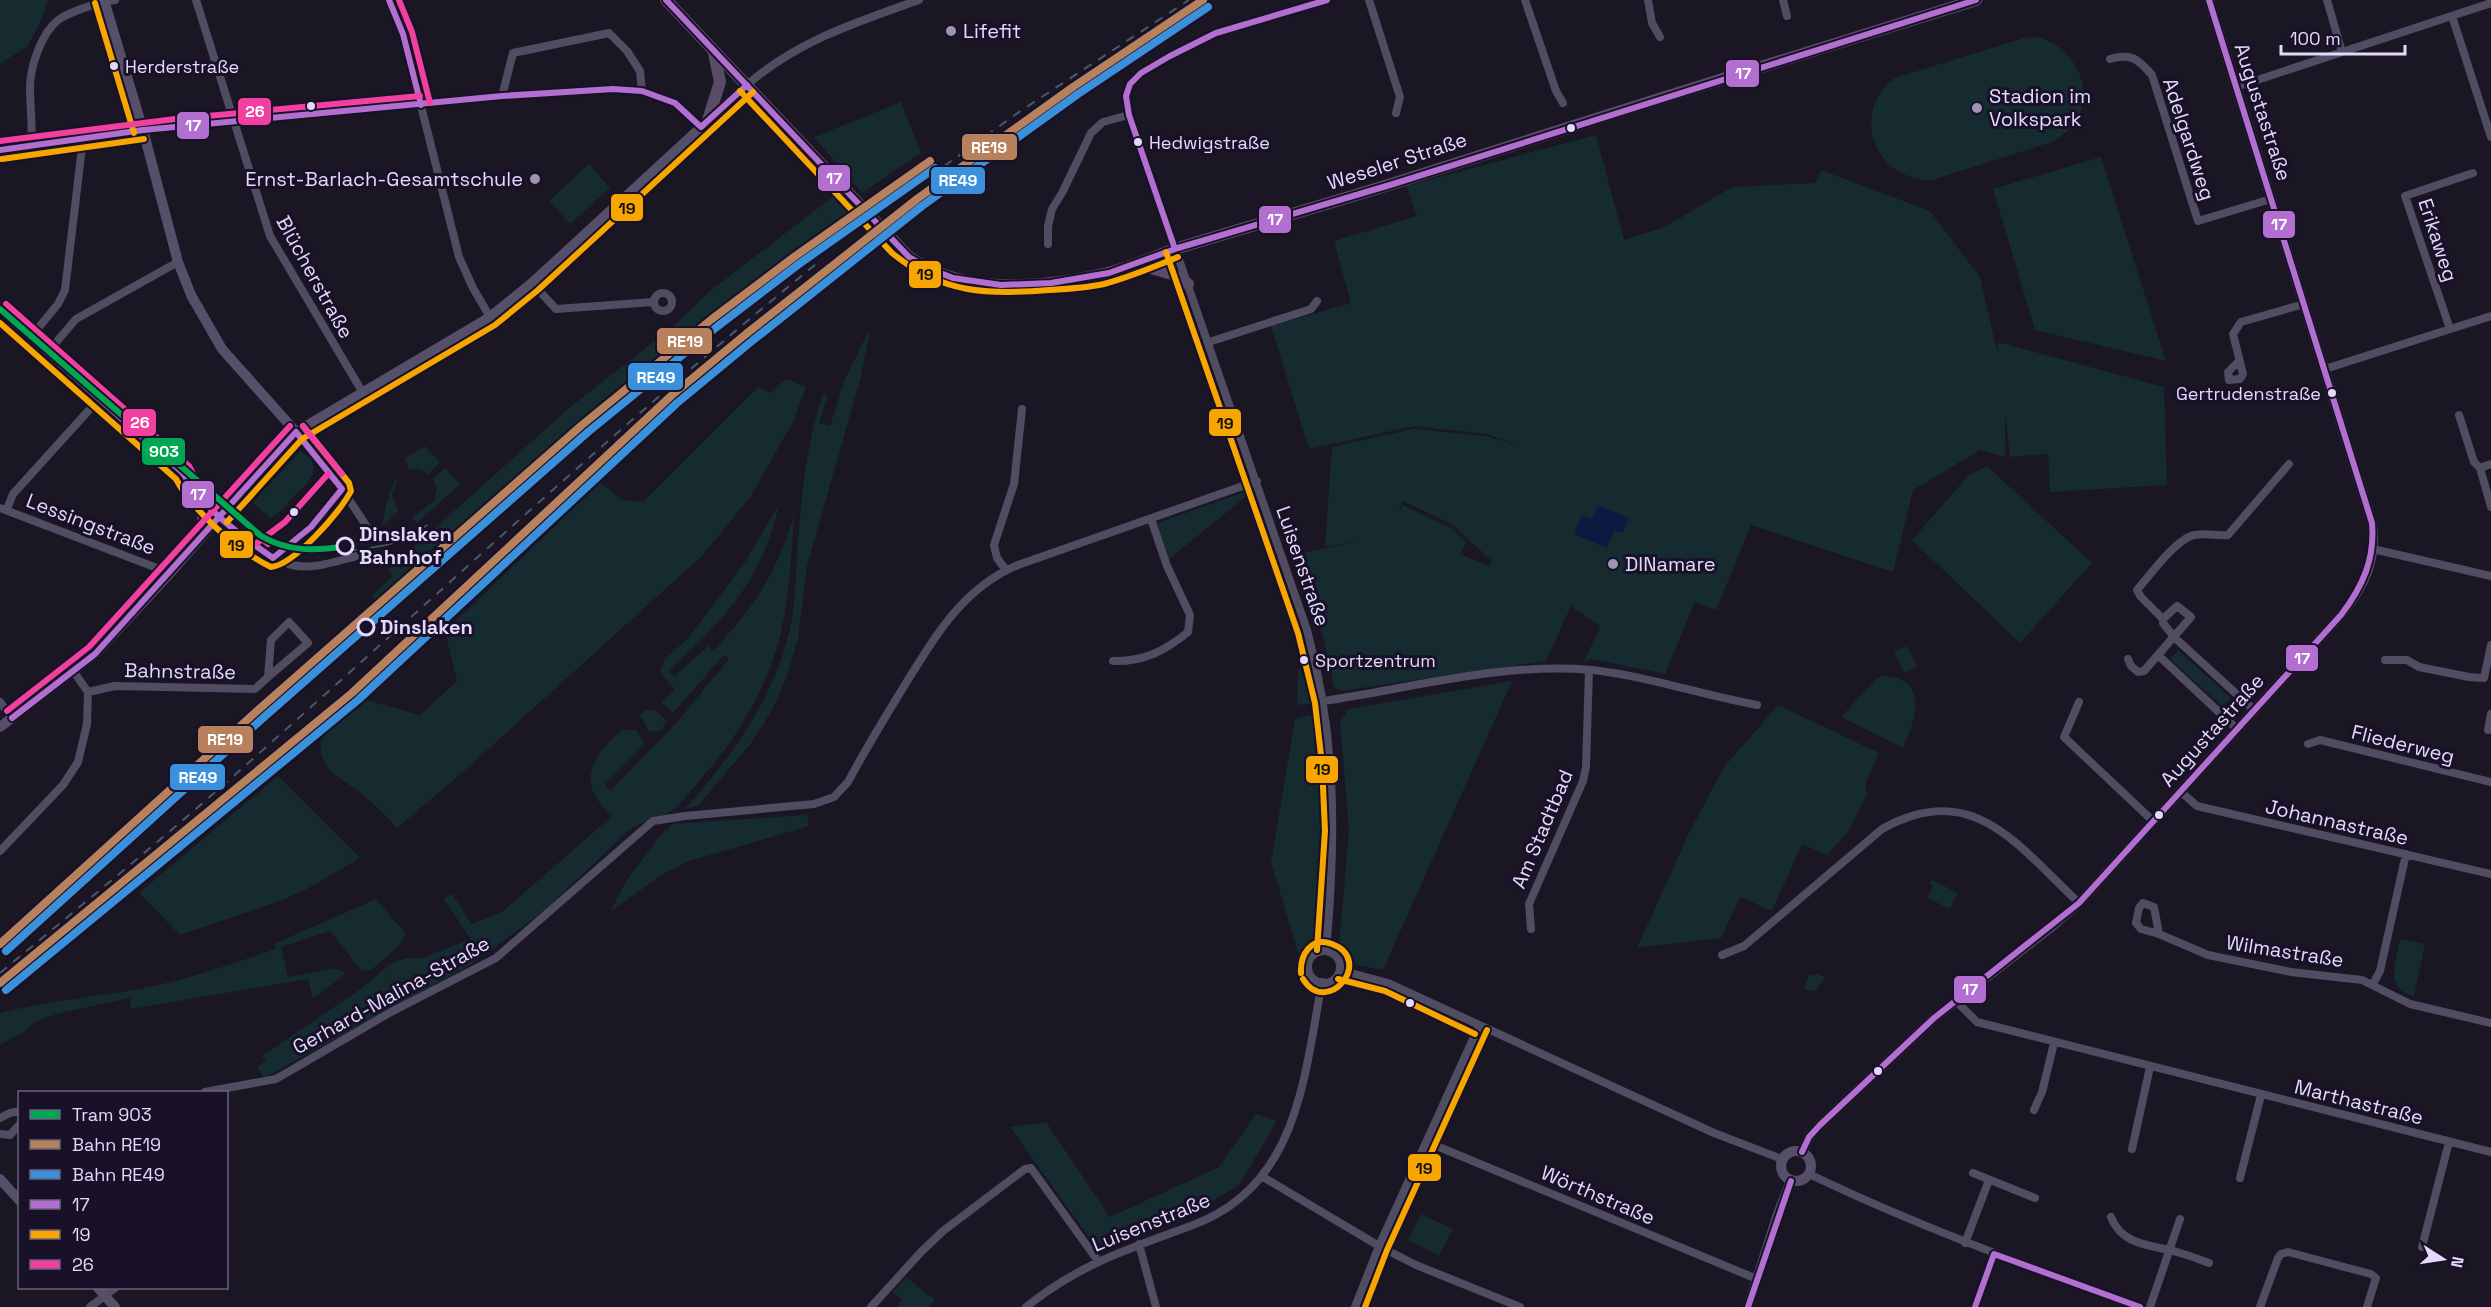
<svg xmlns="http://www.w3.org/2000/svg" width="2491" height="1307" font-family="'Space Grotesk',sans-serif">
<rect width="100%" height="100%" fill="#1a1623"/>
<path fill="#152b2f" fill-rule="evenodd" d="M0,0H48L40,23L28,46L0,64Z
M2036,37C2071,44 2095,84 2078,118C2072,128 2064,134 2055,141L1932,180C1874,181 1849,112 1895,78L2024,38Z
M901,102L921,153L862,193L814,137Z
M1596,135L1624,240L1665,227L1732,187L1816,183L1821,170L1930,211L1980,277L1998,355V342L2164,387L2167,485L2050,492L2048,454L2010,457L2005,412V457L1980,450L1913,490L1893,572L1751,525L1716,610L1695,602L1665,674L1592,659L1584,662L1600,626L1571,606L1546,661L1341,691L1334,687L1324,641L1298,554L1360,541L1325,547L1332,447L1413,429L1486,436L1519,445L1487,434L1414,426L1309,449L1271,326L1351,303L1334,241L1417,216L1406,186ZM1403,501L1453,525L1492,561L1490,566L1460,554L1466,543L1452,529L1403,505L1397,515Z
M2101,157L2166,361L2035,330L1993,189Z
M589,164L610,188L570,224L549,201Z
M835,195L852,212L723,306L624,383L375,600L371,596L393,576L388,570L568,409L676,324L710,291Z
M871,326L860,380L807,566L798,639L787,676L771,712L751,743L698,806L685,809C734,753 777,695 792,620C795,599 796,577 797,556C801,501 805,447 823,394L828,396L819,423L830,426L845,379Z
M786,379L806,387L793,422L751,496L703,555L463,772L397,828C385,815 373,803 360,792C341,778 317,770 321,740L330,730L367,700L420,715L457,681L445,631L600,483L622,500L643,502L758,387L770,393Z
M425,446L440,462L429,474L420,469H409L405,458Z
M300,451C332,468 301,489 288,502L289,505L271,518L254,504V501Z
M1987,466L2092,563L2020,643L1912,540L1969,475Z
M445,468L460,484L417,523L412,517L434,501L437,489L433,478Z
M399,477L392,495L398,511L382,527C383,518 390,481 399,477Z
M1244,492L1249,494L1168,560L1155,524Z
M780,502C761,581 727,618 668,671L674,677L708,646L713,651C756,605 777,573 795,512C791,545 791,580 785,612C775,671 748,722 711,767C701,778 682,804 671,811C659,819 643,820 629,830L544,911L472,964L264,1078L257,1067L266,1061L262,1056L355,993L392,963L406,958H423L471,939L443,898L452,894L472,924L503,911L611,817C607,811 601,805 597,799C579,770 602,749 621,730H636L645,744L605,784L610,791L677,722L729,659L724,655L673,713L661,702L675,689L660,673L664,660L689,637L747,559Z
M1907,646L1917,666L1904,673L1894,652Z
M2178,650L2231,698L2223,707L2170,659Z
M1298,667L1310,688L1315,703L1297,705Z
M1883,676C1930,678 1916,720 1903,748L1841,717L1875,680Z
M1512,681L1383,970L1352,964L1339,947L1349,830L1340,723L1348,709Z
M1778,705L1879,753L1865,785L1867,794L1849,831L1827,855L1802,844L1772,911L1740,897L1721,938L1637,948L1689,833L1724,767Z
M646,710C655,709 661,714 666,721L662,729L656,732L649,731L640,715Z
M1314,714L1325,867L1316,942L1301,962L1271,862L1295,719Z
M278,776L360,858L305,890L280,901L180,935L139,893Z
M807,815L809,826L686,862L660,876L610,912L628,878L665,830L667,831L672,824Z
M1932,880L1958,893L1950,909L1927,898L1933,885L1930,883Z
M376,899L406,934L399,946L370,971L361,970L330,931L281,947L288,977L334,968L346,973L313,999L308,979L131,1009L130,998L60,1013L34,1022L25,1031L0,1045V1013C42,1002 85,998 128,991C179,982 227,966 275,949L274,944Z
M2400,939L2425,944L2414,996C2384,989 2396,961 2400,939Z
M1816,974L1826,977L1815,991L1804,989L1809,975Z
M1256,1114L1277,1121L1239,1185L1205,1206L1095,1246L1010,1127L1046,1122L1110,1217L1219,1167Z
M1421,1214L1453,1229L1439,1256L1408,1240Z
M906,1277L935,1300L929,1307H897L902,1300L893,1292Z"/>
<path fill="#0e1942" d="M1598,505L1629,518L1623,533L1614,530L1607,548L1574,534L1582,515L1592,519Z"/>
<g fill="none" stroke-linecap="round" stroke-linejoin="round">
<path stroke="#504c62" stroke-width="8" d="M196,0L270,236L363,393
M389,0L403,34L459,257L473,288L490,317
M1369,0L1400,97L1396,113
M1525,0L1556,91L1563,103
M1648,0L1652,23L1660,37
M1783,0L1787,16
M2327,0L2342,52
M2452,16L2491,137
M2110,59C2132,53 2138,59 2152,75L2198,221L2271,199
M747,85C797,41 857,22 919,0
M2236,87L2491,3
M502,96L513,53L609,33L627,51L640,71L642,91
M31,144C33,125 30,107 30,88C30,67 41,34 58,20C71,11 100,2 115,0
M0,150C47,140 95,138 143,130L502,96L613,89L642,91L675,103L701,127
M1048,244V226L1052,209L1062,193L1091,133L1103,122L1129,115
M532,283L556,309L654,302
M654 302a9 9 0 1 1 18 0a9 9 0 1 1-18 0Z
M0,311L183,473L227,508
M0,326L7,318
M2450,329L2405,196L2473,173
M30,338L58,304L65,290L83,139
M1209,342L1311,309L1317,301
M47,353L76,319L178,262
M2238,362L2228,372L2229,380L2240,379L2243,374L2233,334L2241,322L2304,304
M2325,369L2491,316
M2459,415L2474,462L2480,468
M296,432L342,489L375,539
M2491,464L2480,468L2491,507
M183,473C185,479 188,485 192,490C206,509 270,560 292,565C313,570 337,561 357,556
M194,495L201,514L202,536
M0,508L157,568L167,576
M7,509L13,494L99,399
M2373,549L2491,576
M1006,570L997,558L994,545L1014,484L1022,409
M2159,656L2237,729
M2128,659L2131,666L2138,672L2144,671L2191,617L2177,606L2163,619
M2385,660H2407L2419,667L2469,677L2484,678L2491,645
M1113,661C1143,662 1165,651 1188,632L1190,615L1167,566L1151,519
M88,692L115,686L255,689L268,677L271,640L289,622L308,643L268,677
M1324,701C1412,688 1502,662 1592,670C1648,676 1701,695 1757,705
M0,702L12,718
M2079,702L2064,737L2153,821
M2254,710L2174,637L2163,623V619L2141,597L2137,590C2150,575 2173,543 2191,536C2203,532 2216,536 2228,535L2289,464
M2488,730L2491,714
M2308,744L2320,740L2491,782
M2180,791L2197,806L2491,874
M0,851L63,785L78,762L87,724L88,692L74,672
M1531,929L1529,904L1583,781L1586,767L1589,670
M2159,934L2154,907L2143,903L2139,908L2136,923L2141,929L2159,934L2208,955L2291,972L2362,980L2410,1004L2491,1023
M1326,951C1336,840 1337,739 1307,630L1129,115L1126,96L1130,84L1141,73L1170,56L1216,33L1327,0
M1308 967a16 16 0 1 1 32 0a16 16 0 1 1-32 0Z
M1722,955L1744,946L1882,829C1973,778 2018,846 2079,903
M1340,970L1388,983L1714,1133L1782,1159
M2373,984L2380,971L2406,854
M1956,1001L1977,1022L2491,1152
M205,1092L276,1079L391,1012L496,958L653,821L685,816L814,804L834,797L848,782C866,748 886,716 906,683C936,635 963,588 1018,565L1257,481
M2034,1110L2042,1092L2054,1043
M0,1118L10,1113L20,1111
M0,1134L10,1135L20,1124
M1427,1142L1757,1279
M2132,1149L2150,1067
M1973,1173L2035,1198
M1809,1174C1917,1226 2028,1266 2140,1307
M1263,1177L1379,1246L1416,1265L1520,1307
M2240,1178L2261,1095
M2111,1217C2122,1246 2152,1245 2177,1252C2188,1255 2198,1259 2209,1263
M1965,1243L1989,1180
M1139,1244L1156,1307
M2422,1247L2449,1142
M90,1307L115,1288
M871,1307L921,1252L943,1231L1025,1169L1031,1168L1098,1261
M1026,1307C1081,1263 1129,1249 1193,1225C1298,1186 1304,1078 1322,982
M1355,1307L1379,1246L1479,1026
M1975,1307L1994,1254
M2150,1307L2180,1219
M2260,1307L2278,1258L2281,1254L2288,1252L2371,1274L2376,1278L2367,1307"/>
<path stroke="#554f69" stroke-width="10" d="M104,0L143,130L178,262L191,295L222,349L296,432
M0,727L95,654L171,572L268,461L296,432L490,317L532,283L747,85
M1781 1166a15 15 0 1 1 30 0a15 15 0 1 1-30 0Z
M1802,1152L1809,1137L1820,1125L1934,1018L2051,927L2079,903L2341,615C2364,586 2377,560 2372,523L2209,0
M0,1179L20,1201
M98,1288L115,1307
M1748,1307L1778,1214L1791,1181"/>
<path stroke="#5a4c67" stroke-width="12" d="M666,0L909,257C963,295 1037,288 1099,275C1126,270 1152,257 1178,248C1259,223 1340,201 1420,175C1605,115 1790,58 1976,0
M708,120L720,82L714,53
M1137,264L1172,274L1188,284"/>
<path stroke="#4a576c" stroke-width="1.5" d="M346,551C375,547 404,546 427,525"/>
<path stroke="#4a576c" stroke-width="2" stroke-dasharray="9 8" stroke-linecap="butt" d="M903,196L1019,112L1189,0
M0,973C66,918 132,864 197,808C405,626 606,435 821,260"/>
<g stroke="#181128" stroke-width="10">
<path id="bus-1" d="M389,0L403,34L421,105
M666,0L909,257L930,269L953,278L1001,285L1051,283L1109,273L1178,248L1390,185L1976,0
M0,150L143,130L502,96L613,89L642,91L675,103L701,127L747,85
M1175,249L1129,115L1126,96L1130,84L1141,73L1170,56L1216,33L1327,0
M0,311L183,473C203,509 240,535 273,558L311,527L342,489L296,432
M12,718L95,654L296,432
M1802,1152L1809,1137L1820,1125L1934,1018L2079,903L2341,615C2363,586 2375,559 2372,523L2209,0
M1748,1307L1791,1181
M1975,1307L1994,1254L2140,1307"/>
</g>
<g stroke="#181128" stroke-width="10">
<path id="bus-2" d="M95,3L134,133
M740,91L892,253C942,294 988,295 1049,290C1067,289 1086,288 1104,284C1130,277 1154,267 1178,257
M2,159L144,139
M1166,252L1298,633L1315,703L1322,764L1325,831L1317,950
M0,323L176,479C193,511 238,551 271,567C294,565 341,511 351,491L349,483L303,426
M227,522L302,439L495,325L538,290L753,92
M1301,973C1300,955 1311,936 1332,944C1375,960 1327,1018 1303,979
M1338,979L1385,991L1475,1034
M1365,1307L1387,1250L1487,1030"/>
</g>
<g stroke="#181128" stroke-width="10">
<path id="bus-3" d="M399,0L412,32L430,103
M0,141L175,119L420,96
M6,304L189,466L199,485L268,544
M303,426L342,474
M257,543L285,522L328,474
M7,711L89,647L290,426"/>
</g>
<use href="#bus-1" stroke="#b36fd0" stroke-width="6"/>
<use href="#bus-2" stroke="#f7a600" stroke-width="6"/>
<use href="#bus-3" stroke="#f240a1" stroke-width="6"/>
<g stroke="#181128" stroke-width="12">
<path id="rail-1" d="M0,944L257,711L582,425L712,319L794,257L930,161
M0,983L352,693L671,396L746,334L917,199L1073,87L1203,0"/>
</g>
<g stroke="#181128" stroke-width="12">
<path id="rail-2" d="M6,951L263,718L588,432L718,326L799,264L935,168
M6,990L358,700L677,403L752,341L922,206L1078,94L1208,7"/>
</g>
<use href="#rail-1" stroke="#b6815c" stroke-width="8"/>
<use href="#rail-2" stroke="#3a90db" stroke-width="8"/>
<g stroke="#181128" stroke-width="10">
<path id="tram-1" d="M0,309L261,536C289,552 315,551 346,546"/>
</g>
<use href="#tram-1" stroke="#00a651" stroke-width="6"/>
</g>
<g fill="#9d95b1" stroke="#181128" stroke-width="2">
<circle cx="951" cy="31" r="6"/>
<circle cx="1977" cy="108" r="6"/>
<circle cx="535" cy="179" r="6"/>
<circle cx="1613" cy="564" r="6"/>
</g>
<g fill="#e3d9fd" stroke="#181128" stroke-width="2">
<circle cx="114" cy="66" r="5"/>
<circle cx="311" cy="106" r="5"/>
<circle cx="1571" cy="128" r="5"/>
<circle cx="1138" cy="142" r="5"/>
<circle cx="2332" cy="393" r="5"/>
<circle cx="294" cy="512" r="5"/>
<circle cx="1304" cy="660" r="5"/>
<circle cx="2159" cy="815" r="5"/>
<circle cx="1410" cy="1003" r="5"/>
<circle cx="1878" cy="1071" r="5"/>
</g>
<g fill="#181128" stroke="#e3d9fd" stroke-width="3">
<circle cx="345" cy="546" r="8"/>
<circle cx="366" cy="627" r="8"/>
</g>
<g text-anchor="middle" dominant-baseline="central" stroke-width="6" stroke-linejoin="round" paint-order="stroke">
<g font-size="18" fill="#e3d9fd" stroke="#181128" text-anchor="start">
<text x="125" y="66">Herderstraße</text>
<text x="1149" y="142">Hedwigstraße</text>
<text x="2321" y="393" text-anchor="end">Gertrudenstraße</text>
<text x="1315" y="660">Sportzentrum</text>
</g>
<g font-size="20" fill="#e3d9fd" stroke="#181128" text-anchor="start">
<text x="963" y="31">Lifefit</text>
<text x="1989" y="96">Stadion im<tspan x="1989" dy="23">Volkspark</tspan></text>
<text x="523" y="179" text-anchor="end">Ernst-Barlach-Gesamtschule</text>
<text x="1625" y="564">DINamare</text>
</g>
<g font-size="20" fill="#e3d9fd" stroke="#181128">
<text transform="translate(2263 112) rotate(72)">Augustastraße</text>
<text transform="translate(2189 139) rotate(72)">Adelgardweg</text>
<text transform="translate(1397 161) rotate(-18)">Weseler Straße</text>
<text transform="translate(2438 240) rotate(72)">Erikaweg</text>
<text transform="translate(315 277) rotate(61)">Blücherstraße</text>
<text transform="translate(91 524) rotate(21)">Lessingstraße</text>
<text transform="translate(1303 566) rotate(71)">Luisenstraße</text>
<text transform="translate(180 671) rotate(1)">Bahnstraße</text>
<text transform="translate(2212 730) rotate(-48)">Augustastraße</text>
<text transform="translate(2403 744) rotate(14)">Fliederweg</text>
<text transform="translate(2337 822) rotate(13)">Johannastraße</text>
<text transform="translate(1542 829) rotate(-67)">Am Stadtbad</text>
<text transform="translate(2285 951) rotate(9)">Wilmastraße</text>
<text transform="translate(391 995) rotate(-29)">Gerhard-Malina-Straße</text>
<text transform="translate(2359 1102) rotate(14)">Marthastraße</text>
<text transform="translate(1598 1195) rotate(23)">Wörthstraße</text>
<text transform="translate(1151 1222) rotate(-22)">Luisenstraße</text>
</g>
<g font-size="20" font-weight="bold" fill="#e3d9fd" stroke="#181128" text-anchor="start">
<text x="359" y="534">Dinslaken<tspan x="359" dy="23">Bahnhof</tspan></text>
<text x="380" y="627">Dinslaken</text>
</g>
</g>
<g stroke="#181128" stroke-width="2">
<rect x="1725" y="59" width="35" height="29" rx="6" fill="#b36fd0"/>
<rect x="237" y="97" width="35" height="29" rx="6" fill="#f240a1"/>
<rect x="176" y="111" width="34" height="29" rx="6" fill="#b36fd0"/>
<rect x="961" y="133" width="57" height="28" rx="6" fill="#b6815c"/>
<rect x="817" y="164" width="34" height="28" rx="6" fill="#b36fd0"/>
<rect x="930" y="166" width="56" height="29" rx="6" fill="#3a90db"/>
<rect x="610" y="193" width="34" height="29" rx="6" fill="#f7a600"/>
<rect x="1258" y="205" width="34" height="29" rx="6" fill="#b36fd0"/>
<rect x="2262" y="210" width="34" height="29" rx="6" fill="#b36fd0"/>
<rect x="908" y="260" width="34" height="29" rx="6" fill="#f7a600"/>
<rect x="656" y="327" width="57" height="28" rx="6" fill="#b6815c"/>
<rect x="627" y="362" width="57" height="29" rx="6" fill="#3a90db"/>
<rect x="122" y="408" width="35" height="29" rx="6" fill="#f240a1"/>
<rect x="1208" y="408" width="34" height="29" rx="6" fill="#f7a600"/>
<rect x="141" y="437" width="45" height="29" rx="6" fill="#00a651"/>
<rect x="181" y="480" width="34" height="29" rx="6" fill="#b36fd0"/>
<rect x="219" y="530" width="35" height="29" rx="6" fill="#f7a600"/>
<rect x="2285" y="644" width="34" height="28" rx="6" fill="#b36fd0"/>
<rect x="197" y="725" width="57" height="29" rx="6" fill="#b6815c"/>
<rect x="1305" y="755" width="34" height="29" rx="6" fill="#f7a600"/>
<rect x="169" y="763" width="57" height="28" rx="6" fill="#3a90db"/>
<rect x="1953" y="975" width="34" height="29" rx="6" fill="#b36fd0"/>
<rect x="1407" y="1153" width="35" height="29" rx="6" fill="#f7a600"/>
</g>
<g font-size="16" text-anchor="middle" font-weight="bold" fill="#fff">
<text x="1743" y="79">17</text>
<text x="255" y="117">26</text>
<text x="193" y="131">17</text>
<text x="989" y="153">RE19</text>
<text x="834" y="184">17</text>
<text x="958" y="186">RE49</text>
<text x="1275" y="225">17</text>
<text x="2279" y="230">17</text>
<text x="685" y="347">RE19</text>
<text x="656" y="383">RE49</text>
<text x="140" y="428">26</text>
<text x="164" y="457">903</text>
<text x="198" y="500">17</text>
<text x="2302" y="664">17</text>
<text x="225" y="745">RE19</text>
<text x="198" y="783">RE49</text>
<text x="1970" y="995">17</text>
</g>
<g font-size="16" text-anchor="middle" font-weight="bold" fill="#111">
<text x="627" y="214">19</text>
<text x="925" y="280">19</text>
<text x="1225" y="429">19</text>
<text x="236" y="551">19</text>
<text x="1322" y="775">19</text>
<text x="1424" y="1174">19</text>
</g>
<rect x="18" y="1091" width="210" height="198" fill="#181128" stroke="#69617d" stroke-width="1.5"/>
<rect x="30" y="1110" width="30" height="9" fill="#00a651" stroke="#69617d" stroke-width="1.5"/>
<text x="72" y="1121" font-size="18" fill="#e3d9fd">Tram 903</text>
<rect x="30" y="1140" width="30" height="9" fill="#b6815c" stroke="#69617d" stroke-width="1.5"/>
<text x="72" y="1151" font-size="18" fill="#e3d9fd">Bahn RE19</text>
<rect x="30" y="1170" width="30" height="9" fill="#3a90db" stroke="#69617d" stroke-width="1.5"/>
<text x="72" y="1181" font-size="18" fill="#e3d9fd">Bahn RE49</text>
<rect x="30" y="1200" width="30" height="9" fill="#b36fd0" stroke="#69617d" stroke-width="1.5"/>
<text x="72" y="1211" font-size="18" fill="#e3d9fd">17</text>
<rect x="30" y="1230" width="30" height="9" fill="#f7a600" stroke="#69617d" stroke-width="1.5"/>
<text x="72" y="1241" font-size="18" fill="#e3d9fd">19</text>
<rect x="30" y="1260" width="30" height="9" fill="#f240a1" stroke="#69617d" stroke-width="1.5"/>
<text x="72" y="1271" font-size="18" fill="#e3d9fd">26</text>
<g transform="translate(2443 1259) rotate(102)" stroke="#181128" stroke-width="4.5" paint-order="stroke">
<path d="M0-4.5L10 22L0 15L-10 22Z" fill="#e3d9fd"/>
<text y="-9" font-size="16" font-weight="bold" text-anchor="middle" fill="#e3d9fd">N</text>
</g>
<path d="M2281 45v9h124v-9" fill="none" stroke="#e3d9fd" stroke-width="3"/>
<text x="2290" y="45" font-size="18" fill="#e3d9fd" stroke="#181128" stroke-width="4.5" paint-order="stroke">100 m</text>
</svg>
